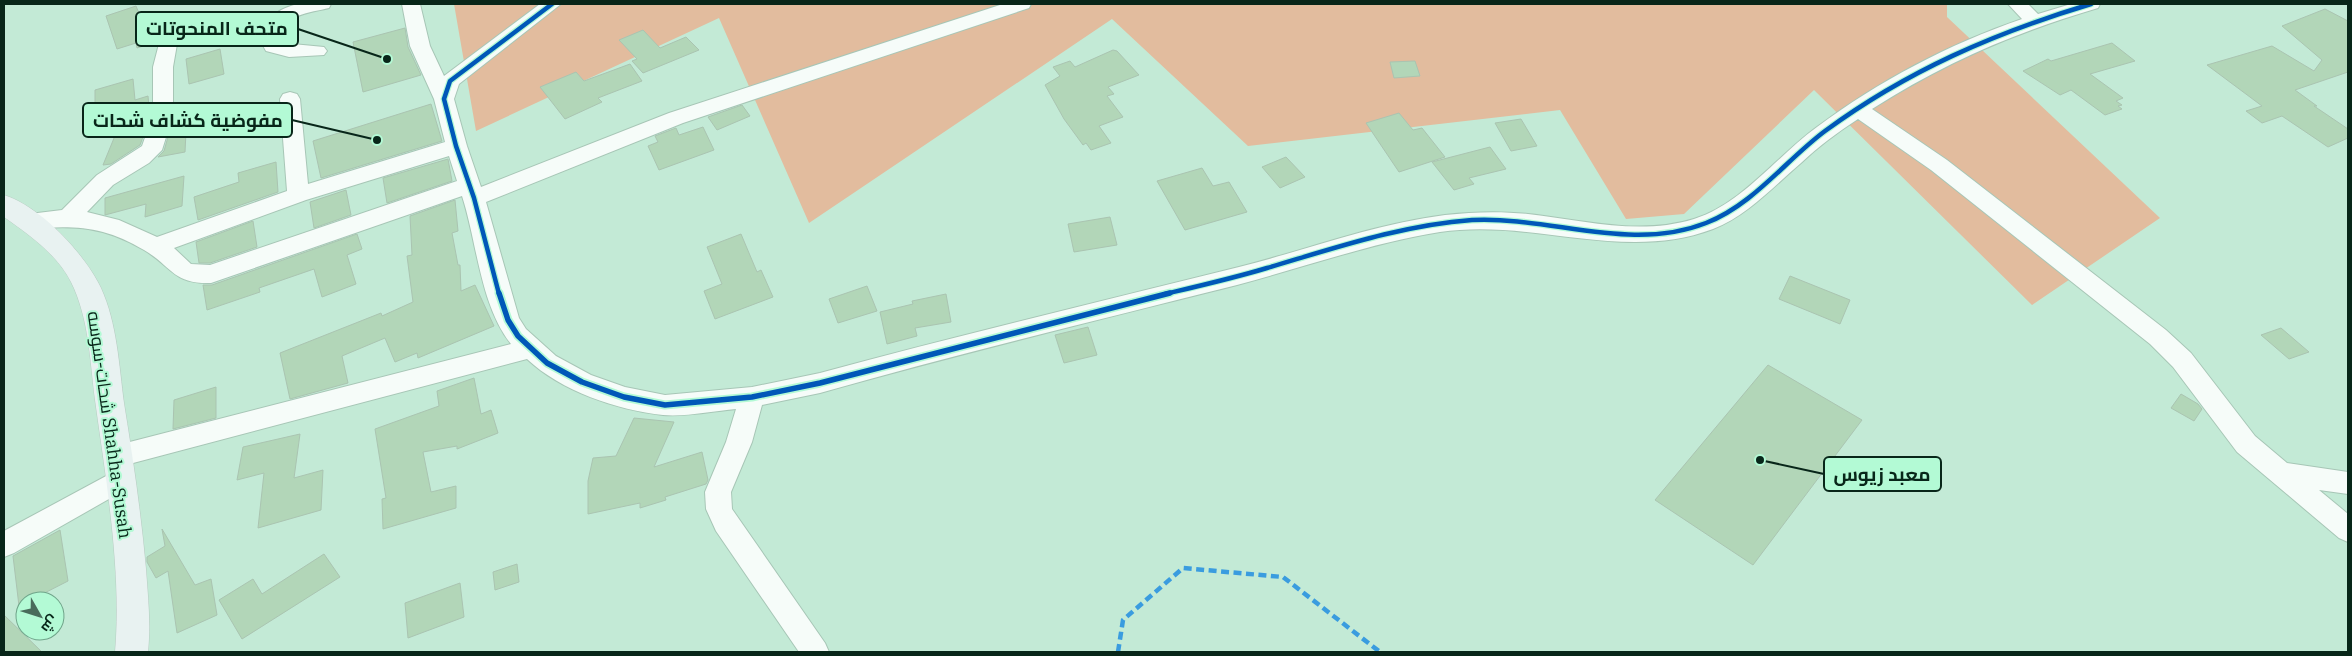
<svg xmlns="http://www.w3.org/2000/svg" width="2352" height="656" font-family="'IBM Plex Serif',Cairo,serif">
<rect width="100%" height="100%" fill="#c3ead6"/>
<path fill="#e2bc9e" d="M454,4H1947V17L2160,218L2032,305L1814,90L1684,214L1626,219L1560,110L1248,146L1112,19L809,223L719,18L476,131Z"/>
<path fill="#b2d6b8" stroke="#aac4b1" d="M136,6L145,28L152,25L156,42L137,48L136,43L117,49L106,16Z
M2325,9L2348,21V72L2295,90L2317,106H2314L2348,129V138L2328,147L2282,116L2262,123L2246,111L2262,106L2207,65L2272,46L2314,71L2322,60L2282,26Z
M405,28L408,47L421,75L363,92L353,42Z
M643,30L660,48L686,37L699,50L643,73L632,61L637,59L619,40Z
M2112,43L2135,61L2090,74L2123,98L2116,101L2122,105L2118,106L2122,109L2105,115L2071,90L2060,95L2023,71L2048,59L2051,61Z
M220,49L224,74L189,84L186,59Z
M1113,50L1117,51L1139,75L1108,87L1114,94L1107,96L1123,117L1099,126L1111,143L1091,150L1086,143L1083,145L1064,119L1045,85L1060,76L1053,67L1070,61L1075,67Z
M1415,61L1420,76L1394,78L1390,62Z
M630,64L642,81L598,98L602,102L565,119L540,87L576,72L584,81Z
M133,79L135,100L148,96L150,118L140,145L111,164L103,165L121,121L95,129V90Z
M431,104L442,141L321,178L313,141Z
M742,105L750,116L717,130L708,117Z
M1399,113L1413,130L1422,128L1445,157L1399,172L1366,123Z
M1521,119L1537,146L1511,151L1495,123Z
M703,127L714,150L659,170L648,146L658,142L655,136L676,128L679,135Z
M186,132L185,152L158,157L164,151L168,137Z
M1490,147L1506,169L1469,178L1474,184L1454,190L1432,162Z
M1286,157L1305,177L1280,188L1262,167Z
M448,159L452,181L387,203L383,178Z
M276,162L278,192L198,220L194,197L239,182L238,173Z
M1202,168L1213,186L1229,182L1247,212L1185,230L1157,181Z
M184,176L182,206L145,217L146,204L105,215V198Z
M346,190L351,215L314,228L310,202Z
M455,200L458,231L452,233L458,265H460L461,291L475,285L494,326L418,358L417,353L395,362L385,338L342,356L348,383L290,399L280,353L381,313L382,316L413,302L407,256L412,255L410,216Z
M1110,217L1117,245L1074,252L1068,224Z
M253,221L257,247L210,263H199L196,242Z
M357,234L362,249L347,255L356,284L322,297L314,269L259,288L260,292L207,310L203,285H212Z
M741,234L757,272L761,270L773,297L715,319L704,291L722,284L707,247Z
M1790,276L1850,300L1840,324L1779,299Z
M867,286L877,311L838,323L829,299Z
M946,294L951,322L915,328L917,336L887,344L880,312L913,304L912,301Z
M1088,327L1097,355L1064,363L1055,335Z
M2281,328L2309,352L2289,359L2261,335Z
M1768,365L1862,420L1753,565L1655,500Z
M474,378L481,414L491,410L498,433L457,449V446L423,452L431,492L456,486V508L383,529L382,499L386,498L375,429L439,406L437,391Z
M216,387V418L173,429L174,400Z
M2181,394L2198,404L2202,409L2194,421L2171,408Z
M634,418L674,422L654,467L702,452L708,480L706,484L665,497L666,500L640,508V503L588,514V481L593,458L616,456Z
M300,434L294,478L323,470L321,510L258,528L264,473L237,480L243,447Z
M162,529L195,585L211,579L217,615L177,633L168,571L156,578L147,562V557L165,546Z
M60,530L68,581L19,606L13,556Z
M324,554L340,577L242,639L219,600L253,579L262,594Z
M517,564L519,582L495,590L493,572Z
M460,583L464,617L408,638L405,603Z
M4,615L42,652H4Z"/>
<g fill="none" stroke-linecap="round" stroke-linejoin="round">
<g stroke="#a7c6b6" stroke-width="2">
<path id="minor" d="M298,4H331L329,8C309,13 276,15 282,43L324,47L327,51L324,55L289,57L266,51C250,26 276,9 298,4Z
M402,4H420L430,46L444,76L540,4H561L459,84L454,99L467,146L481,187L669,113L1003,4H1031L1029,8L683,123L486,202L519,318L526,329L556,356L591,375L625,387L665,395L752,387L820,373C959,335 1099,302 1239,267C1307,250 1374,224 1445,215C1472,212 1500,211 1528,214C1583,220 1639,236 1694,219C1742,204 1777,156 1817,127C1879,81 1949,44 2022,19L2008,4H2028L2038,14L2071,4H2100L2098,8C2014,33 1946,62 1872,109L1947,160L2166,330L2191,353L2255,436L2287,463L2348,472V494L2319,490L2348,514V542L2339,538L2237,452L2173,367L2150,344L1931,170L1858,119C1838,132 1819,146 1801,163C1774,186 1747,216 1713,229C1623,263 1533,218 1440,232C1371,243 1305,267 1237,285C1098,320 958,354 820,393L762,405L752,442L731,492L732,509L825,643L829,652H799L716,531L706,509L705,492L726,442L736,409C714,411 685,417 663,415C617,410 561,391 527,359L118,467L109,464L105,456L109,448L118,445L511,344C480,305 477,242 462,196L211,283C172,284 173,267 144,250C104,226 74,225 29,229L21,227L18,221L21,215L62,210L97,175L142,146L153,115V67L160,40L167,38L174,40L177,44L173,67V115L162,150L149,163L113,185L87,212L119,220L157,237L287,191L280,99L283,94L290,92L297,94L300,99L308,184L445,142L434,99L410,46ZM449,156L457,181L210,265L191,264L174,248L306,200Z
M121,468L130,471L134,479L130,487L14,553L4,557V531Z"/>
</g>
<g stroke="#b8ccc3" stroke-width="1">
<path id="primary" d="M4,195C40,206 85,254 101,288C117,323 119,365 124,403C133,458 141,513 146,569C148,597 151,624 148,652H115C122,572 106,480 95,400C90,361 89,318 71,282C57,254 28,234 4,217Z"/>
</g>
<use href="#minor" fill="#f6fcf9" fill-rule="evenodd"/>
<use href="#primary" fill="#e8f2f1" fill-rule="evenodd"/>
<path stroke="#3a9cdf" stroke-width="4.5" stroke-dasharray="8 4.5" stroke-linecap="butt" d="M1118,652L1123,620L1183,568L1283,577L1380,652"/>
<g stroke="#b3fad5" stroke-width="7">
<path id="cycleway-far1" d="M499,294L474,198L456,146L444,99L450,81L552,4
M1165,294C1199,286 1234,278 1267,268C1335,248 1402,225 1472,220C1551,216 1630,253 1706,223C1753,205 1786,160 1825,131C1907,71 1994,33 2091,4"/>
</g>
<g stroke="#b3fad5" stroke-width="9">
<path id="cycleway" d="M499,293L508,320L518,336L547,363L582,382L624,397L665,405L752,397L820,383L1170,293"/>
</g>
<use href="#cycleway-far1" stroke="#0057b8" stroke-width="4.5"/>
<use href="#cycleway" stroke="#0057b8" stroke-width="5.5"/>
</g>
<g text-anchor="middle" dominant-baseline="central" stroke-width="4" stroke-linejoin="round" paint-order="stroke">
<g font-size="18" fill="#082619" stroke="#b3fad5">
<text transform="translate(110 425) rotate(82)">شحات-سوسه Shahha-Susah</text>
</g>
</g>
<path fill="none" stroke="#082619" stroke-width="2" d="M387 59L298 29M377 140L292 120M1760 460L1824 474"/>
<g fill="#082619" stroke="#b3fad5" stroke-width="2">
<circle cx="387" cy="59" r="5"/>
<circle cx="377" cy="140" r="5"/>
<circle cx="1760" cy="460" r="5"/>
</g>
<g fill="#b3fad5" stroke="#082619" stroke-width="2">
<rect x="136" y="12" width="162" height="34" rx="5"/>
<rect x="83" y="103" width="209" height="34" rx="5"/>
<rect x="1824" y="457" width="117" height="34" rx="5"/>
</g>
<g font-size="19" text-anchor="middle" font-weight="bold" fill="#082619">
<text x="217" y="35">متحف المنحوتات</text>
<text x="188" y="127">مفوضية كشاف شحات</text>
<text x="1882" y="481">معبد زيوس</text>
</g>
<rect width="2352" height="656" fill="none" stroke="#082619" stroke-width="10"/>
<g transform="translate(40 616) rotate(129)"><circle r="24" fill="#b3fad5" stroke="#6fa58a"/>
<path d="M0-4L9 19L0 12L-9 19Z" fill="#496b5b"/>
<text y="-8" font-size="14" font-weight="bold" text-anchor="middle" fill="#082619">ش</text>
</g>
</svg>
